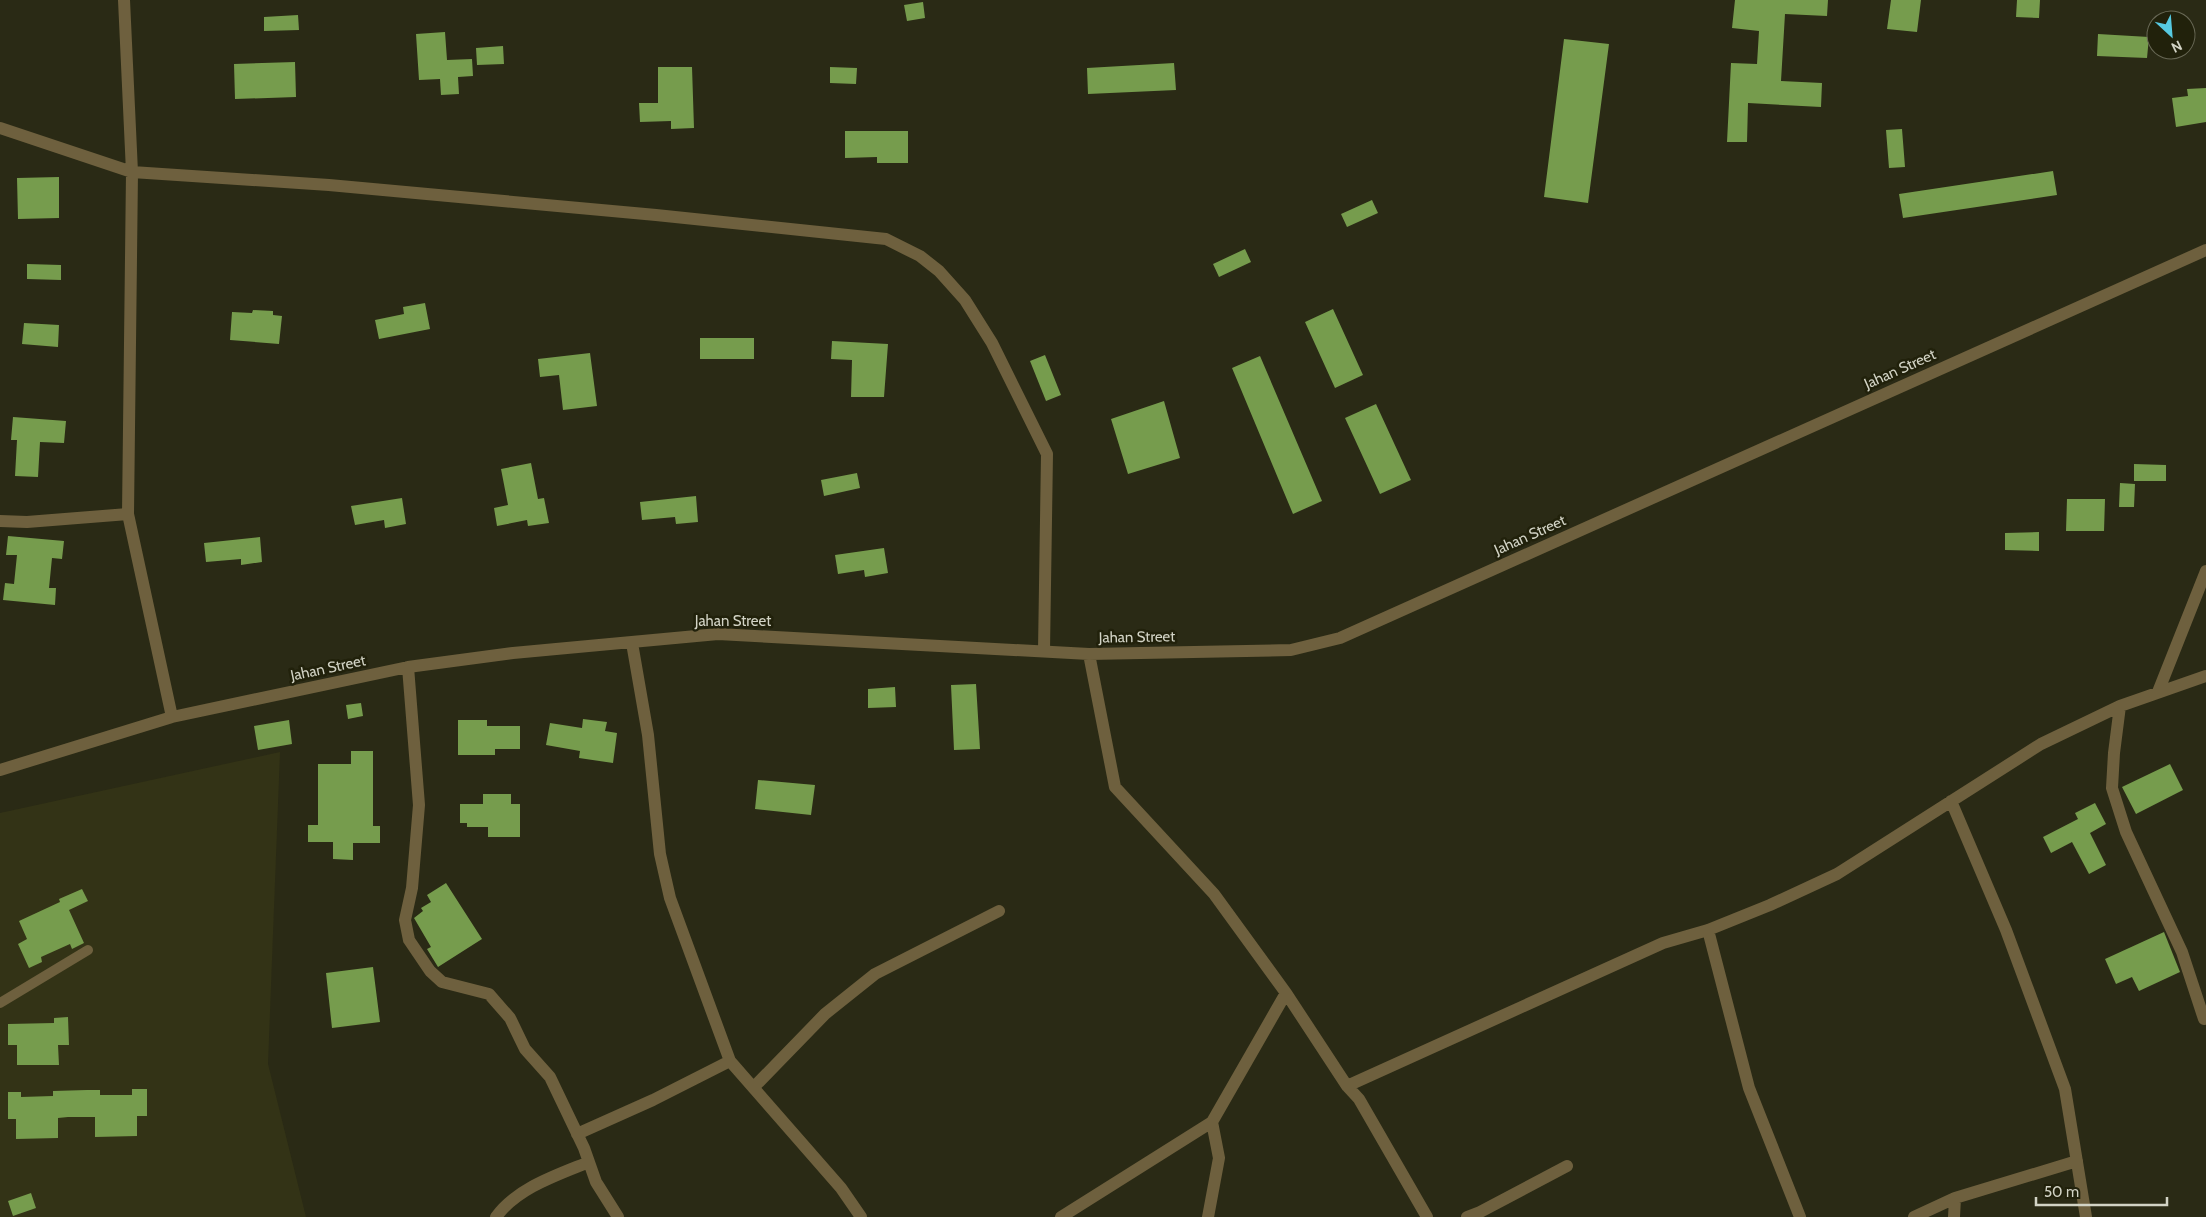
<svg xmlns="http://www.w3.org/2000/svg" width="2206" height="1217" font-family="Cabin,sans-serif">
<rect width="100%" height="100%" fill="#2a2a15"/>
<path fill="#333316" d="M280,752L268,1064L306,1217H0V813Z"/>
<path fill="#769c4d" d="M1735,0H1828L1827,16L1785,14L1781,81L1822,83L1821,107L1748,103L1747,142H1727L1731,63L1757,64L1759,31L1732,28Z
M1891,0H1921L1917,32L1887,29Z
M2017,0H2040L2039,18L2016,17Z
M923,2L925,18L907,21L904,5Z
M298,15L299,30L264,31V17Z
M445,32L447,60L472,59L473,76L458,77L459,94L441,95L440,79L419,80L416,34Z
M2098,34L2149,37L2147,58L2097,56Z
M1564,39L1609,44L1588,203L1544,197Z
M503,46L504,64L477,65L476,48Z
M295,62L296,97L235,99L234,64Z
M1174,63L1176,90L1088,94L1087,68Z
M658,67H692L694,128L671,129V121L640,122L639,103H658Z
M830,67L857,68L856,84L830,83Z
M2206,88V122L2176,127L2172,98L2188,96L2187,89Z
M1902,129L1905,167L1889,168L1886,130Z
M845,131H908V163H877V157L845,158Z
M2053,171L2057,195L1903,218L1899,194Z
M59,177V218L18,219L17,178Z
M1372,200L1378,213L1347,227L1341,214Z
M1245,249L1251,262L1219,277L1213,264Z
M27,264L61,265V280L27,279Z
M425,303L430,329L379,339L375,320L404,314L403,307Z
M1333,309L1363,375L1335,388L1305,322Z
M253,310L273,311V315L282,316L279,344L230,340L232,312L252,313Z
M24,323L59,325L58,347L22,344Z
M700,338H754V359H700Z
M832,341L888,344L884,397H851L852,360L831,359Z
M590,353L597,406L563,410L559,375L540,377L538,359Z
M1045,355L1061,395L1046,401L1030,361Z
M1260,356L1322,501L1293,514L1232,368Z
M1164,401L1180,458L1128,474L1111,419Z
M1376,404L1411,480L1380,494L1345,418Z
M13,417L66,421L64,443L40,442L38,477L15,476L17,440H11Z
M531,463L538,499L544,498L549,523L528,526L527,520L497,526L494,508L508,505L501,469Z
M2134,464L2166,465V481H2134Z
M857,473L860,488L824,496L821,480Z
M2120,483L2135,484L2134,507H2119Z
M696,496L698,522L676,524L675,517L642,520L640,502Z
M402,498L406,524L385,528L384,520L355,525L351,506Z
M2067,499H2105L2104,531H2066Z
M2039,532V551L2005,550V533Z
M8,536L64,541L62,559L52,558L49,588H56L55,605L3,600L5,583L14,584L17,555H6Z
M260,537L262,562L241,565V559L206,562L204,543Z
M884,548L888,573L865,577L864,570L838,574L835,555Z
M976,684L980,749L954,750L951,685Z
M895,687L896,707L868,708V689Z
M361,703L363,716L348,719L346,705Z
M583,719L607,722L605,731L617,733L613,763L579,758L580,751L546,745L550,723L582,728Z
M289,720L292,744L258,750L254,726Z
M458,720H487V726H520V749H495V755H458Z
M351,751H373V826H380V843H353V860L333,859V842H308V825H318V764H351Z
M2170,764L2183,790L2136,814L2122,787Z
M758,780L815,785L811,815L755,809Z
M483,794H511V804H520V837H488V827H467V823H460V804H483Z
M2095,803L2106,824L2090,833L2106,865L2089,874L2072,842L2051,853L2043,837L2078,819L2075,813Z
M446,883L482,939L438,967L427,949L431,947L414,918L423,911L421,908L431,902L427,895Z
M82,889L88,901L69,910L84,943L72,949L70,944L41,957L42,962L29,968L18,944L27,939L19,921L60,902L59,899Z
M2164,932L2180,972L2139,991L2132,977L2116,984L2105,959Z
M373,967L380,1022L332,1028L326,973Z
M68,1017L69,1045H58L59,1065H17V1045H8V1024L54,1023V1018Z
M132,1089H147V1116H137V1136L95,1137V1117H68L58,1118V1138L16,1139V1119H8V1092H21V1097L53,1096V1091L87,1090H100V1095H132Z
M31,1193L36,1208L13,1216L8,1201Z"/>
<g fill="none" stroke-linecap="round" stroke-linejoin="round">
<path stroke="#6e603e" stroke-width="10" d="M0,1003L88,950"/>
<path stroke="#6e603e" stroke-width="12" d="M124,0L132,172L128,514L172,717
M0,128L132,172L329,185L656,215L886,239L920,256L939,271L965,300L992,343L1047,454L1044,651
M0,521L27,522L128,514
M632,643L648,735L660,854L670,898L730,1061L841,1188L861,1217
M1089,654L1115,787L1214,894L1286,993L1347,1086L1359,1099L1427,1217
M408,667L419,805L412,888L405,920L409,940L430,971L442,982L489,994L510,1018L525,1049L550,1077L584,1148L596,1182L618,1217
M2158,692L2206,571
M2120,706L2114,753L2112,788L2126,832L2182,952L2204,1019
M0,770L172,717L408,667L513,653L718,634L1089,654L1291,650L1340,638L2206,250
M1951,801L2006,930L2065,1089L2086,1217
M1708,930L1749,1088L1800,1217
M1347,1086L1663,943L1708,930L1770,905L1837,874L2041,744L2120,706L2206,676
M754,1087L825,1014L875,974L999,911
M577,1134L653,1100L730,1061
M496,1217C517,1188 557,1175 589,1162
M1061,1217L1212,1122L1286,993
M1208,1217L1219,1158L1212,1122
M1467,1217L1480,1212L1567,1166
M1914,1217L1955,1198L2077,1161
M1954,1217L1955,1198"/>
</g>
<g text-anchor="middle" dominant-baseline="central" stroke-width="5" stroke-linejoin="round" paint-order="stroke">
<g font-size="15" fill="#d2d3c5" stroke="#21210b">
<text transform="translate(1900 369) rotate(-24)">Jahan Street</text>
<text transform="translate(1530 535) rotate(-24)">Jahan Street</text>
<text x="733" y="621">Jahan Street</text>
<text transform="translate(1137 637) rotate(-1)">Jahan Street</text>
<text transform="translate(328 668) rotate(-12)">Jahan Street</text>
</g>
</g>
<g transform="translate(2171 35) rotate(154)"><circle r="24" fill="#21210b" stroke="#686855"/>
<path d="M0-4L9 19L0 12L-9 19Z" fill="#56c9e1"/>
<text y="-8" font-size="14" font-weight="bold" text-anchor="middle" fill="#d2d3c5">N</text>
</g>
<path d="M2036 1197v8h131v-8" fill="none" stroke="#d2d3c5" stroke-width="2.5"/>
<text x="2044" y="1197" font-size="15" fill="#d2d3c5" stroke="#21210b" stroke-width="4" paint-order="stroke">50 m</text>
</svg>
